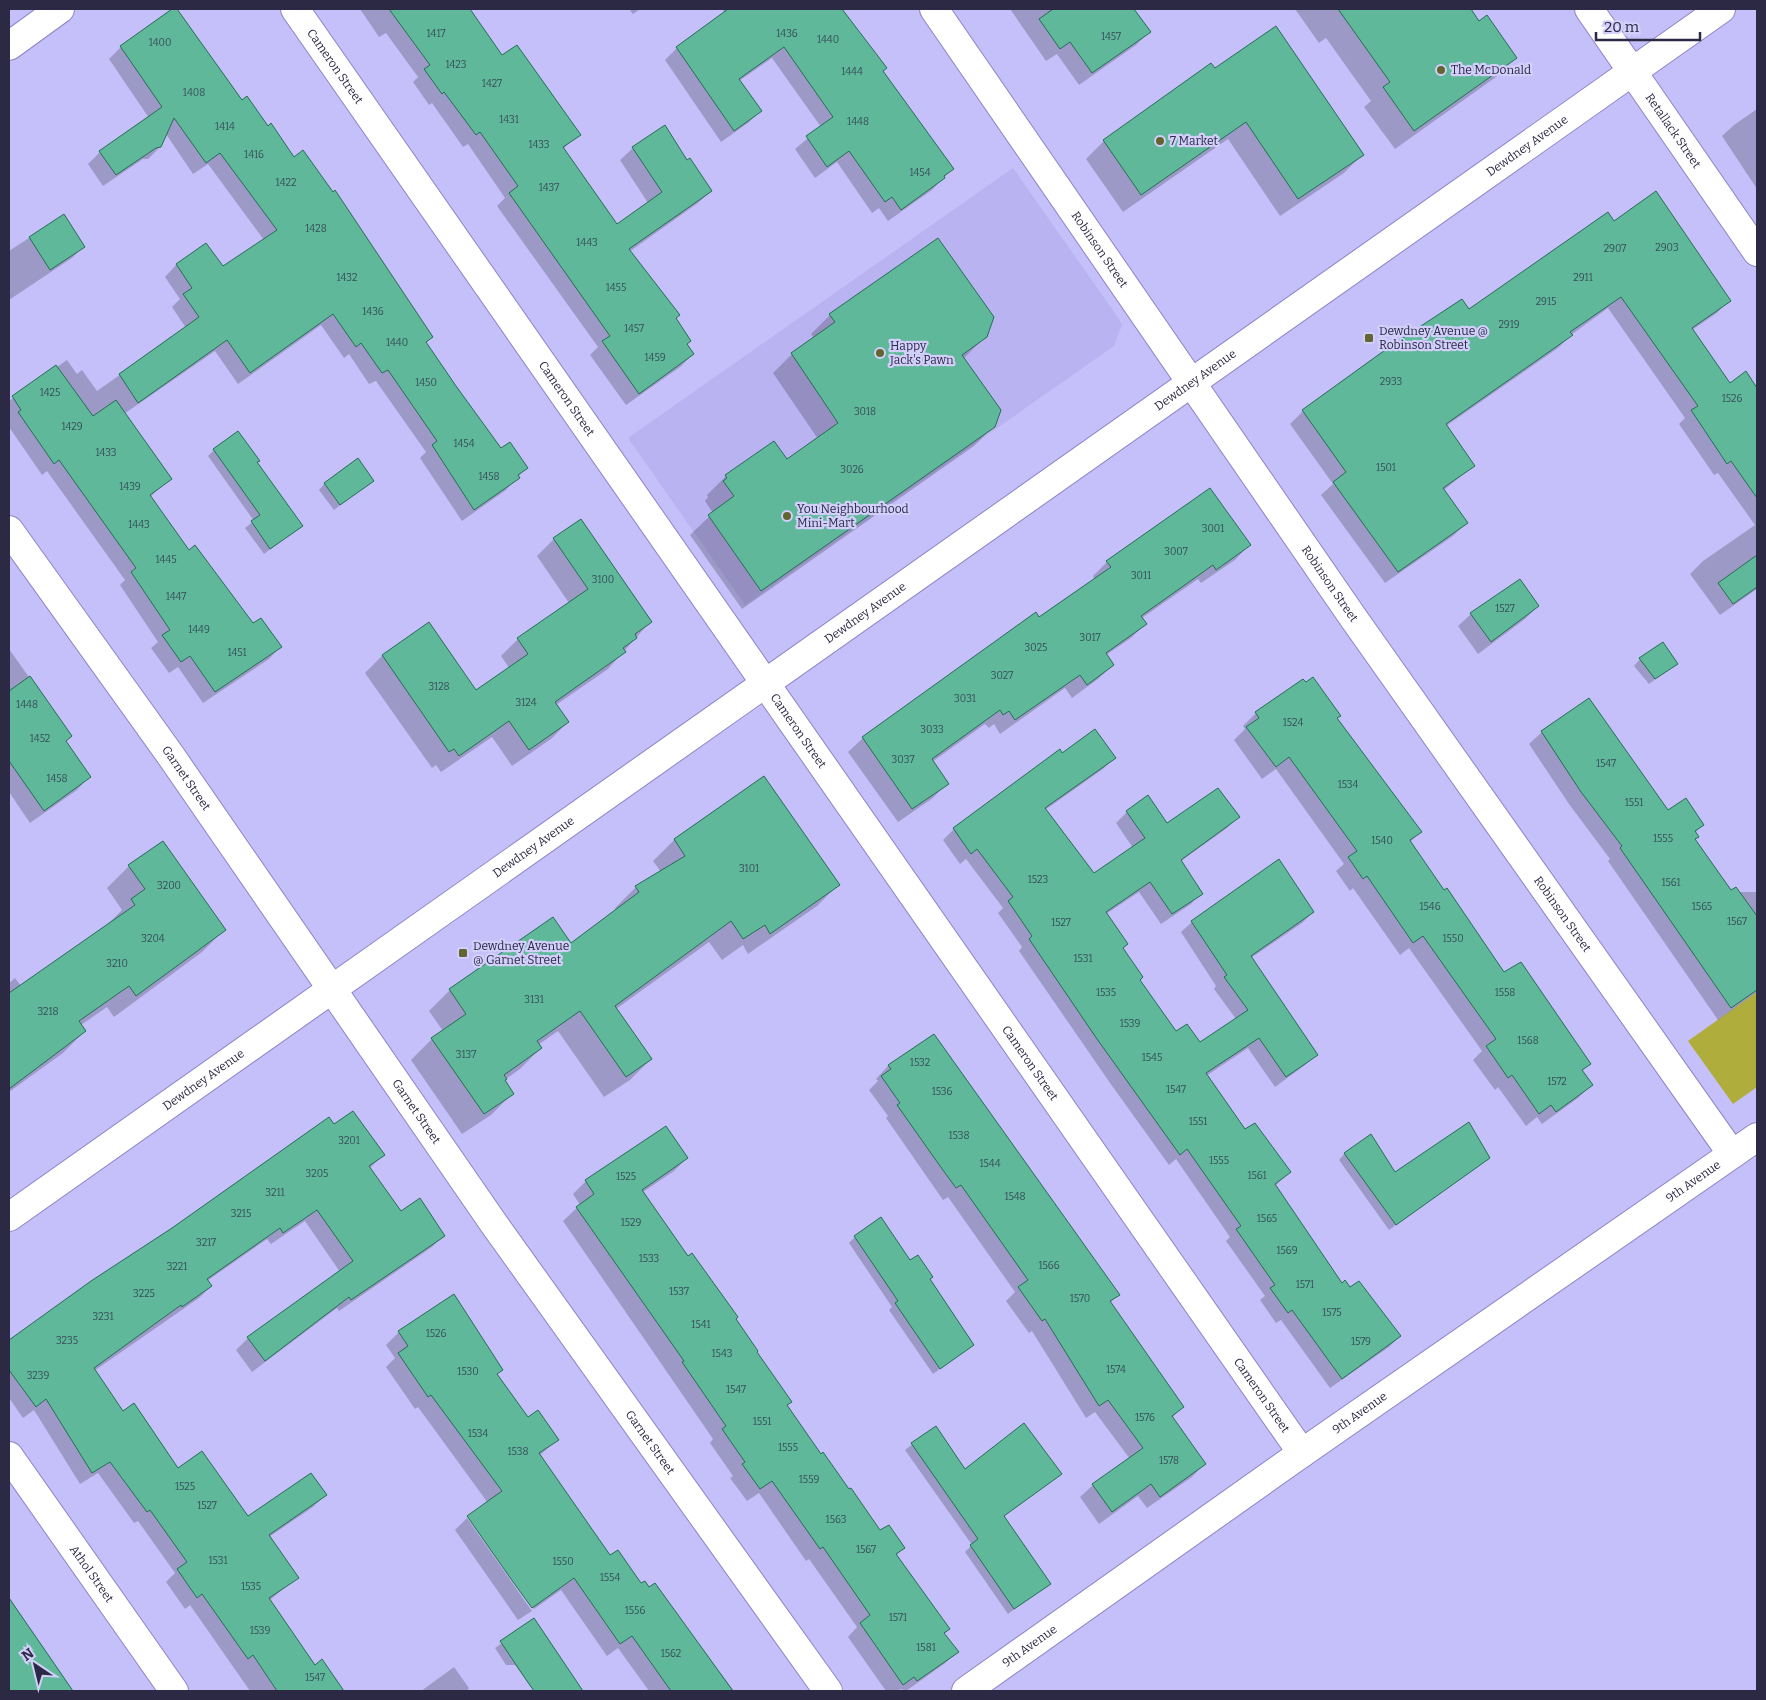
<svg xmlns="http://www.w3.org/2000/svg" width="1766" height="1700" font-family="Bitter,serif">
<rect width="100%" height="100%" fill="#c5c0f9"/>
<path fill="#b9b3f1" d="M1013,168L1119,319L1122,325L1114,346L745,605L628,438Z"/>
<path fill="#afad3b" d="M1757,992V1087L1733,1104L1688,1041Z"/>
<path fill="#0003" d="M176,9L241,102L268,127L294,158L432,337L426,343L500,450L526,468L506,490L462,521L420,458L426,452L376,381L369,384L349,354L344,358L321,325L238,384L215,351L124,414L170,479L150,497L189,552L252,625L280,647L269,659L203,703L178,667L169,673L151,648L158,642L120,585L125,580L47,471L42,475L9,427V401L67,360L77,374L82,370L97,391L186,328L172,307L180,299L165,277L176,265L206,244L222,268L264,240L208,164L193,174L166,134L160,147L148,159H143L103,186L88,164L100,152L149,118L109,59L121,47Z
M360,9H464L502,57L579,134L563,149L616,225L648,203L620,160L633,148L687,162L711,191L698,203L629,252L674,319L693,354L680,367L626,405L590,355L598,347L497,206L505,198L468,144L463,147L432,103L429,105L413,82L418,77L386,33L379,37Z
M629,9H640L633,14Z
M722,9H840L882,72L952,169L932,190L888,221L879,208L872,213L837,162L815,178L795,149L821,127L772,58L739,81L760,111L748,123L721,142L665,60L677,48L725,13Z
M1010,9H1133L1149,32L1136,45L1079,85L1057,54L1046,61Z
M1295,9H1469L1479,22L1515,58L1496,77L1395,149L1364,107L1371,101L1326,38L1319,43Z
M1214,70L1362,155L1344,173L1280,216L1228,139L1123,212L1086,159L1104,141Z
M1757,109V189L1722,136L1734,125Z
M64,215L84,246L72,258L9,300V251Z
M1613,223L1729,300L1717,313L1692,330L1730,384L1745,373L1757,390V589L1720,615L1690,574L1703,561L1755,525L1718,473L1714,475L1679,424L1685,418L1608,308L1571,335L1558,348L1446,426L1474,465L1443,491L1466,523L1453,536L1385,583L1321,495L1333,484L1290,424L1303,411Z
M830,315L986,336L963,359L994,426L974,446L742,609L690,535L713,513L705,501L708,497L707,495L726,476L787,461L818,439L773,373L792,354L814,338L811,334Z
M214,450L256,463L301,526L264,554L245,528L254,521L208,456Z
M372,481L334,510L319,490L325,483Z
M581,520L651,621L608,669L556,705L568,722L551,739L512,766L492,737L441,772L436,765L432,768L365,673L382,656L428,624L476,692L510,669L501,656L518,639L569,603L537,556L554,539Z
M1249,545L1235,560L1201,583L1198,579L1142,618L1145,624L1131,638L1106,655L1113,665L1098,679L1072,698L1065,688L1000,734L994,724L989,728L985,724L932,762L947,783L933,798L898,822L848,752L863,738L1095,580L1093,576L1107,562Z
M1538,606L1525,619L1478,654L1458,626L1471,614Z
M9,649L71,736L65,742L89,777L77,790L30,823L9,792Z
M1640,659L1676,664L1649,684L1634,666Z
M1256,713L1339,716L1336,719L1420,832L1409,843L1444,892L1447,890L1504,974L1589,1064L1581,1072L1591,1085L1578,1098L1542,1124L1537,1117L1526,1126L1498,1087L1495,1090L1473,1060L1482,1051L1409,948L1400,955L1353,888L1350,891L1336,871L1344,864L1276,769L1262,779L1234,740L1245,729L1243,726Z
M1542,732L1668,812L1702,825L1695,833L1697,837L1694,840L1731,892H1757V992L1718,1020L1608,861L1610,859L1569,804L1529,744Z
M1114,758L1103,769L1045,810L1094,875L1133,848L1116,823L1127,812L1167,825L1238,817L1227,828L1181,861L1201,893L1191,904L1161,924L1139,892L1106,914L1139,980L1176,1033L1199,1044L1236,1019L1214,989L1216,986L1181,932L1192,922L1313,912L1302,923L1251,958L1316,1054L1305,1065L1275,1087L1248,1048L1206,1076L1245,1131L1290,1172L1275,1186L1341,1285L1400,1336L1389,1347L1330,1388L1281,1320L1276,1323L1260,1300L1265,1296L1226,1241L1230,1237L1176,1159L1169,1165L1110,1083L1019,951L1022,947L998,913L1003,908L966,859L960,864L943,840L954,829Z
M764,778L838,885L817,906L748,954L743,945L722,960L709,942L616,1009L651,1059L630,1080L604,1097L558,1031L538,1045L541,1048L520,1069L503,1081L512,1094L491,1115L462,1134L411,1060L432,1039L443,1031L429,1011L450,990L553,919L571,944L616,910L615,908L636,887L661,872L653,861L674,840Z
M162,842L224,930L202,952L114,1017L107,1007L81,1025L85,1031L63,1053L9,1092V983L15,978L21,986L111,924L110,922L122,910L107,888L129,866Z
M934,1035L1118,1295L1110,1303L1182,1407L1172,1418L1204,1464L1192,1477L1147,1508L1138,1496L1099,1524L1080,1497L1093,1485L1130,1459L1095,1412L1086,1418L1032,1331L1029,1333L1006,1301L1015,1292L948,1197L943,1200L886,1118L888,1116L869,1090L878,1081L876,1079L888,1066Z
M1469,1124L1489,1157L1389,1230L1339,1160L1345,1153L1395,1174Z
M334,1126L383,1155L370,1168L401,1213L444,1235L432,1247L339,1311L337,1308L252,1372L236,1350L248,1338L340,1272L305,1221L271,1244L267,1239L207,1281L211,1286L199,1298L94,1371L123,1413L178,1470L247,1518L325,1495L313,1507L269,1537L297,1577L269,1601L315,1666L322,1661L343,1691H250L190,1605L185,1609L166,1582L175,1573L138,1521L134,1523L98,1473L80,1484L34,1410L23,1418L9,1398V1342L92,1282Z
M666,1128L687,1158L674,1171L643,1192L688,1258L734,1319L786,1406L821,1456L879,1531L887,1526L903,1548L896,1556L949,1629L944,1634L957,1652L944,1664L906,1691L901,1689L897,1691H886L848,1637L857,1627L809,1559L806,1561L759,1493L747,1501L730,1478L733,1476L710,1443L713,1439L563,1221L580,1205L573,1194L586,1181Z
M855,1237L910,1262L928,1280L973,1345L933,1374L889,1310L892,1307L849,1243Z
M453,1295L502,1370L496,1375L527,1419L557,1440L539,1456L610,1557L641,1585L649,1589L654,1585L734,1691H649L618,1648L607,1656L561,1590L534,1609L470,1517H467L488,1503L418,1407L415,1409L386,1367L395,1358L386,1345L399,1332Z
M935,1427L965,1471L1060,1474L1003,1517L1050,1584L1008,1614L965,1552L972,1545L905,1450Z
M467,1518L532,1611L518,1620L455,1530Z
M9,1597L67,1686L64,1689L66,1691H9Z
M534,1620L581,1691H534L515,1665H506L495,1648Z
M454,1667L469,1688L467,1691H421Z"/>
<path fill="#5eb899" stroke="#266d56" d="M172,9H177L242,100L247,96L268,126L271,123L294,157L303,150L333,192L335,190L433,337L426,342L456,386L501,448L510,442L528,468L518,475L520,478L474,510L432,445L437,441L388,370L382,373L361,343L356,347L333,314L250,373L227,340L138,403L119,374L199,317L183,294L192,288L176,264L206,243L223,266L277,230L220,153L206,163L174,118L161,147L156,148L116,175L99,151L162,107L120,46Z
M389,9H470L502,55L517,45L581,135L563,147L617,224L662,192L632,147L665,125L687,160L690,158L712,191L629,249L680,315L676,318L691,341L687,344L694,354L639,394L602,341L610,336L509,193L518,186L480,132L476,135L444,92L442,94L424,69L430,65Z
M728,9H842L887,68L883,71L954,169L944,176L945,178L901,210L892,197L885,202L849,151L827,167L806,136L833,117L784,47L739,79L762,111L734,131L676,47Z
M1053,9H1134L1151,32L1092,73L1070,42L1060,49L1039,19Z
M1338,9H1471L1479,21L1487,15L1517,58L1414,131L1383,87L1390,82Z
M1276,26L1364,155L1298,199L1246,122L1141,195L1103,140L1211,63L1215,68Z
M1656,191L1731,301L1692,328L1730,383L1746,371L1757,388V498L1731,461L1727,464L1691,410L1698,406L1621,297L1570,332L1573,335L1446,424L1475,466L1443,488L1468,523L1398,572L1333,482L1346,472L1302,410L1392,345L1462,299L1469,309L1608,212L1614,221Z
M64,214L85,247L50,270L29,237Z
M938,238L994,317L987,337L962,355L1001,410L995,427L761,591L708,515L734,496L723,481L727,478L725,475L774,441L787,459L838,423L791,353L835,322L829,314Z
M56,365L93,416L116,400L172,479L150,495L189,550L195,545L253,623L261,618L282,647L215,692L190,656L181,662L162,635L170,630L131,572L136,568L59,460L54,464L18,412L21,410L12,396Z
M238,431L260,461L257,462L303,526L270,549L251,521L260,515L213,449Z
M358,458L374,481L340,505L324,483Z
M1210,488L1251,545L1216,570L1213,565L1141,616L1147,624L1106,653L1114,665L1087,685L1080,675L1015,720L1009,711L1003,715L1000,710L932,759L949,784L912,809L862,737L1036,612L1039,617L1111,567L1106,561Z
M581,519L652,622L635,634L637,638L623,648L626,652L555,702L569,722L529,750L509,721L459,756L454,749L449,752L382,655L429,622L476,690L528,654L517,638L588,589L553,538Z
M1757,555V587L1733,604L1718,583Z
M1520,579L1539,606L1491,642L1470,613Z
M1663,642L1678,664L1655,679L1639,658Z
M30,676L72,736L66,741L91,777L44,811L9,761V691Z
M1313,677L1341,716L1337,718L1422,832L1410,840L1411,842L1444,890L1447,888L1504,972L1521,962L1591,1064L1582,1070L1593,1085L1556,1112L1551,1105L1539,1114L1512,1075L1508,1078L1486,1046L1496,1039L1423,936L1413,943L1367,876L1363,879L1348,857L1357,851L1289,757L1276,767L1246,727L1259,718L1255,712L1303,679L1306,682Z
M1589,698L1668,810L1686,798L1704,825L1695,831L1699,837L1695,839L1731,890L1736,887L1757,916V990L1731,1008L1620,848L1622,846L1581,792L1541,731Z
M1095,729L1116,758L1045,808L1094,873L1145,838L1126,811L1148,795L1167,823L1218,788L1240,817L1181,860L1203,894L1172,914L1150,882L1106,912L1128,944L1123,948L1143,977L1140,980L1176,1031L1187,1024L1200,1042L1248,1010L1224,977L1227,975L1191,921L1279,859L1314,912L1251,956L1318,1055L1286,1077L1259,1038L1206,1073L1245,1129L1255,1123L1291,1172L1275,1184L1342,1283L1345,1280L1350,1287L1359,1281L1401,1336L1342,1379L1292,1310L1288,1313L1270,1288L1275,1285L1236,1229L1241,1226L1187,1149L1180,1155L1097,1039L1029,939L1032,936L1008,901L1013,897L977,849L971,854L953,828L1060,749L1062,753Z
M764,776L840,885L770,934L765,925L743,939L731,921L615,1006L652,1059L626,1077L580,1011L537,1041L542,1048L504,1075L507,1079L505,1080L514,1094L484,1114L431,1038L466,1014L449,989L553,917L571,943L639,892L635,886L685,856L674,839Z
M163,841L226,930L136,996L129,986L79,1021L86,1031L9,1089V993L135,905L131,899L145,889L128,865Z
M934,1034L1120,1295L1110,1301L1184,1407L1172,1416L1206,1464L1160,1497L1151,1484L1112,1512L1092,1484L1143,1448L1108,1400L1099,1406L1045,1319L1042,1321L1018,1287L1028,1280L961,1185L956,1188L940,1166L897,1105L900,1103L881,1076L891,1069L888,1065Z
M353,1111L385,1155L369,1166L401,1211L420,1198L445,1236L351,1300L349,1297L265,1361L247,1337L353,1261L317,1210L283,1233L280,1228L207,1279L212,1286L182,1307L181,1305L94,1368L123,1411L134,1403L178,1468L202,1451L248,1516L311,1473L327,1495L269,1535L299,1578L269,1598L315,1665L322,1659L344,1691H277L253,1655L248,1659L202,1594L197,1598L177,1569L187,1562L150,1510L147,1512L110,1462L92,1473L46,1399L36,1407L9,1370V1340L91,1281L172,1228L329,1117L334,1124Z
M1469,1122L1490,1158L1396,1225L1344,1153L1371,1134L1395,1172Z
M666,1126L688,1158L642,1190L688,1256L692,1253L738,1317L736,1319L758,1351L757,1352L792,1402L787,1405L821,1454L823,1452L849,1489L851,1488L880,1530L889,1525L905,1548L896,1554L950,1629L944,1633L959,1652L917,1681L914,1677L903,1685L860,1623L870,1615L823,1547L820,1549L772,1481L760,1489L742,1464L745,1462L722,1429L726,1426L682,1362L684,1361L576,1207L594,1194L585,1180Z
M881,1217L910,1260L918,1255L933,1277L930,1279L974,1345L940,1369L895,1303L898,1301L854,1236Z
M454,1294L503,1370L497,1374L528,1417L538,1410L559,1440L539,1453L571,1499L610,1555L618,1550L641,1583L645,1581L649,1587L655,1583L733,1691H671L632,1636L620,1644L574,1578L532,1608L511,1579L467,1516L502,1491L431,1395L428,1397L398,1353L408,1346L398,1331Z
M1024,1423L1062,1474L1004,1516L1051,1584L1014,1609L970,1545L978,1539L911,1443L936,1426L965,1469Z
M9,1598L49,1656L73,1691H9Z
M534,1618L583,1691H534L527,1681L500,1641Z"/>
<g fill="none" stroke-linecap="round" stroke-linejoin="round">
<g stroke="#8c84c7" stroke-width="30">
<g id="minor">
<path id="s1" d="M295,9L1302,1453"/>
<path id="s2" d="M934,9L1352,616L1732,1154"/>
<path id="s3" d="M1589,9L1757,252"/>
<path d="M9,46L60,9"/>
<path id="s4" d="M9,530L171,756L494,1224L828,1691"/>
<path id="s5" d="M9,1456L174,1691"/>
<path id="s6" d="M966,1691L1302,1453L1757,1137"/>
</g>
</g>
<g stroke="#8c84c7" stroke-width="30">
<g id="major">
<path id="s7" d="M9,1217L1721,9"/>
</g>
</g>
<use href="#minor" stroke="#fff" stroke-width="28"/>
<use href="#major" stroke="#fff" stroke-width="28"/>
</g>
<g fill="#646431" stroke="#d2cffa" stroke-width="2">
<circle cx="1441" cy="70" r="5"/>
<circle cx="1160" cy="141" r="5"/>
<rect x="1364" y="333" width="10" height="10" rx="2.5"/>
<circle cx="880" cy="353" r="5"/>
<circle cx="787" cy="516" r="5"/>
<rect x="458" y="948" width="10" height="10" rx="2.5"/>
</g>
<g text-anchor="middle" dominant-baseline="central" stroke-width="4.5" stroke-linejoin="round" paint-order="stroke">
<g font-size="10" fill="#384d5a">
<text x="436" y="34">1417</text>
<text x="787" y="34">1436</text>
<text x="1111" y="37">1457</text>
<text x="828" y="40">1440</text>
<text x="160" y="43">1400</text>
<text x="456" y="65">1423</text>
<text x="852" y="72">1444</text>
<text x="492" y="84">1427</text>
<text x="194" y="93">1408</text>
<text x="509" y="120">1431</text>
<text x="858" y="122">1448</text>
<text x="225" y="127">1414</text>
<text x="539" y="145">1433</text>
<text x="254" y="155">1416</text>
<text x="920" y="173">1454</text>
<text x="286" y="183">1422</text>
<text x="549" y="188">1437</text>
<text x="316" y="229">1428</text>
<text x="587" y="243">1443</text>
<text x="1667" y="248">2903</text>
<text x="1615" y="249">2907</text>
<text x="347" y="278">1432</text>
<text x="1583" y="278">2911</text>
<text x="616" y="288">1455</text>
<text x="1546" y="302">2915</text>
<text x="373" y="312">1436</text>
<text x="1509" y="325">2919</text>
<text x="634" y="329">1457</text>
<text x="397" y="343">1440</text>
<text x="655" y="358">1459</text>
<text x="1391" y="382">2933</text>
<text x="426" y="383">1450</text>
<text x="50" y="393">1425</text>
<text x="1732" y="399">1526</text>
<text x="865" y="412">3018</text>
<text x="72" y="427">1429</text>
<text x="464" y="444">1454</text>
<text x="106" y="453">1433</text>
<text x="1386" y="468">1501</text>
<text x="852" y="470">3026</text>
<text x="489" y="477">1458</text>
<text x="130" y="487">1439</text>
<text x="139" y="525">1443</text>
<text x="1213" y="529">3001</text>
<text x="1176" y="552">3007</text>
<text x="166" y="560">1445</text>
<text x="1141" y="576">3011</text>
<text x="603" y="580">3100</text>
<text x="176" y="597">1447</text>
<text x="1505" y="609">1527</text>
<text x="199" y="630">1449</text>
<text x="1090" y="638">3017</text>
<text x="1036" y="648">3025</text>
<text x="237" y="653">1451</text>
<text x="1002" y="676">3027</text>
<text x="439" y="687">3128</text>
<text x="965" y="699">3031</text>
<text x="526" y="703">3124</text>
<text x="27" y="705">1448</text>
<text x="1293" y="723">1524</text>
<text x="932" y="730">3033</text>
<text x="40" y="739">1452</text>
<text x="903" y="760">3037</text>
<text x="1606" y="764">1547</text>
<text x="57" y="779">1458</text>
<text x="1348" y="785">1534</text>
<text x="1634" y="803">1551</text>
<text x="1663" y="839">1555</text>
<text x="1382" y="841">1540</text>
<text x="749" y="869">3101</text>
<text x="1038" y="880">1523</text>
<text x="1671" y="883">1561</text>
<text x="169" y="886">3200</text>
<text x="1430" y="907">1546</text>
<text x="1702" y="907">1565</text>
<text x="1737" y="922">1567</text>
<text x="1061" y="923">1527</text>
<text x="153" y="939">3204</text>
<text x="1453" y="939">1550</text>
<text x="1083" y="959">1531</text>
<text x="117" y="964">3210</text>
<text x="1106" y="993">1535</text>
<text x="1505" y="993">1558</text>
<text x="534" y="1000">3131</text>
<text x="48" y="1012">3218</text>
<text x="1130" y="1024">1539</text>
<text x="1528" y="1041">1568</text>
<text x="466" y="1055">3137</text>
<text x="1152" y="1058">1545</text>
<text x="920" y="1063">1532</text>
<text x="1557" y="1082">1572</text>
<text x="1176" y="1090">1547</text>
<text x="942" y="1092">1536</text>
<text x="1198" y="1122">1551</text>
<text x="959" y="1136">1538</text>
<text x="349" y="1141">3201</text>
<text x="1219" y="1161">1555</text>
<text x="990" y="1164">1544</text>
<text x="317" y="1174">3205</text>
<text x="1257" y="1176">1561</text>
<text x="626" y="1177">1525</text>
<text x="275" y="1193">3211</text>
<text x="1015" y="1197">1548</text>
<text x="241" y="1214">3215</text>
<text x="1267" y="1219">1565</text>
<text x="631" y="1223">1529</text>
<text x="206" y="1243">3217</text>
<text x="1287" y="1251">1569</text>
<text x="649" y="1259">1533</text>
<text x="1049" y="1266">1566</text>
<text x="177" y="1267">3221</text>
<text x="1305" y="1285">1571</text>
<text x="679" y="1292">1537</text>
<text x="144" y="1294">3225</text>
<text x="1080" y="1299">1570</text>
<text x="1332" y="1313">1575</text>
<text x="103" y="1317">3231</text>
<text x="701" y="1325">1541</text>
<text x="436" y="1334">1526</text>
<text x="67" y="1341">3235</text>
<text x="1361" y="1342">1579</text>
<text x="722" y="1354">1543</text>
<text x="1116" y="1370">1574</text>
<text x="468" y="1372">1530</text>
<text x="38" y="1376">3239</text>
<text x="736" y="1390">1547</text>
<text x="1145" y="1418">1576</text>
<text x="762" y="1422">1551</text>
<text x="478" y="1434">1534</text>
<text x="788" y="1448">1555</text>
<text x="518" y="1452">1538</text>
<text x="1169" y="1461">1578</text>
<text x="809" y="1480">1559</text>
<text x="185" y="1487">1525</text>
<text x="207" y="1506">1527</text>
<text x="836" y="1520">1563</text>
<text x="866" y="1550">1567</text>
<text x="218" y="1561">1531</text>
<text x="563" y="1562">1550</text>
<text x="610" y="1578">1554</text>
<text x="251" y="1587">1535</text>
<text x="635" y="1611">1556</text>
<text x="898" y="1618">1571</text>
<text x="260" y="1631">1539</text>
<text x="926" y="1648">1581</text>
<text x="671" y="1654">1562</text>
<text x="315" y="1678">1547</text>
</g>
<g font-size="12" fill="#2c2945" stroke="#d2cffa">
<text stroke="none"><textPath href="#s1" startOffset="70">Cameron Street</textPath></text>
<text stroke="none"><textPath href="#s3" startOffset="148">Retallack Street</textPath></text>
<text stroke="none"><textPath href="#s7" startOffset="1858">Dewdney Avenue</textPath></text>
<text stroke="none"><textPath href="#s2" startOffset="292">Robinson Street</textPath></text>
<text stroke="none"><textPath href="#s7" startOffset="1452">Dewdney Avenue</textPath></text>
<text stroke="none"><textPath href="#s1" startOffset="475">Cameron Street</textPath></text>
<text stroke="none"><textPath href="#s2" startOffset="698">Robinson Street</textPath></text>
<text stroke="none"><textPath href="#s7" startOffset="1048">Dewdney Avenue</textPath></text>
<text stroke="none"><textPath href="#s1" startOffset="880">Cameron Street</textPath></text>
<text stroke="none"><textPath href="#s4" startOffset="305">Garnet Street</textPath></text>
<text stroke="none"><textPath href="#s7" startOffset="642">Dewdney Avenue</textPath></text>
<text stroke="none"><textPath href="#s2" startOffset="1102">Robinson Street</textPath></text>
<text stroke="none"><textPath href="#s1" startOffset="1285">Cameron Street</textPath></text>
<text stroke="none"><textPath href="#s7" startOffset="238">Dewdney Avenue</textPath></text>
<text stroke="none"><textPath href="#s4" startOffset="710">Garnet Street</textPath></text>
<text stroke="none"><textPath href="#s6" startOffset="888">9th Avenue</textPath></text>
<text stroke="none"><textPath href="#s1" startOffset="1690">Cameron Street</textPath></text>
<text stroke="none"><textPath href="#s6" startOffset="482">9th Avenue</textPath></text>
<text stroke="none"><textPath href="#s4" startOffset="1115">Garnet Street</textPath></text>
<text stroke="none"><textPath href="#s5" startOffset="144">Athol Street</textPath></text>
<text stroke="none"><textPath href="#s6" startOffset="78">9th Avenue</textPath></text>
</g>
<g font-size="12" fill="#2c2945" stroke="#d2cffa" text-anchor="start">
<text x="1451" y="70">The McDonald</text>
<text x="1170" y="141">7 Market</text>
<text x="1379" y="331">Dewdney Avenue @<tspan x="1379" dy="14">Robinson Street</tspan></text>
<text x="890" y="346">Happy<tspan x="890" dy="14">Jack's Pawn</tspan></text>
<text x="797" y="509">You Neighbourhood<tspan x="797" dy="14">Mini-Mart</tspan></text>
<text x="473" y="946">Dewdney Avenue<tspan x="473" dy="14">@ Garnet Street</tspan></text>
</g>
</g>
<rect width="1766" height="1700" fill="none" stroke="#2c2945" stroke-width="20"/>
<g transform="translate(35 1665) rotate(325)" stroke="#d2cffa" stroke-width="4" paint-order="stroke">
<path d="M0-4L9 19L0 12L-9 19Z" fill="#2c2945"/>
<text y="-8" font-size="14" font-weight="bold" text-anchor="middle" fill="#2c2945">N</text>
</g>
<path d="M1596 32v8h104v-8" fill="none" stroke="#2c2945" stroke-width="2.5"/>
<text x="1604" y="32" font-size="15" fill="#2c2945" stroke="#d2cffa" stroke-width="4" paint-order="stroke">20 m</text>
</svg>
